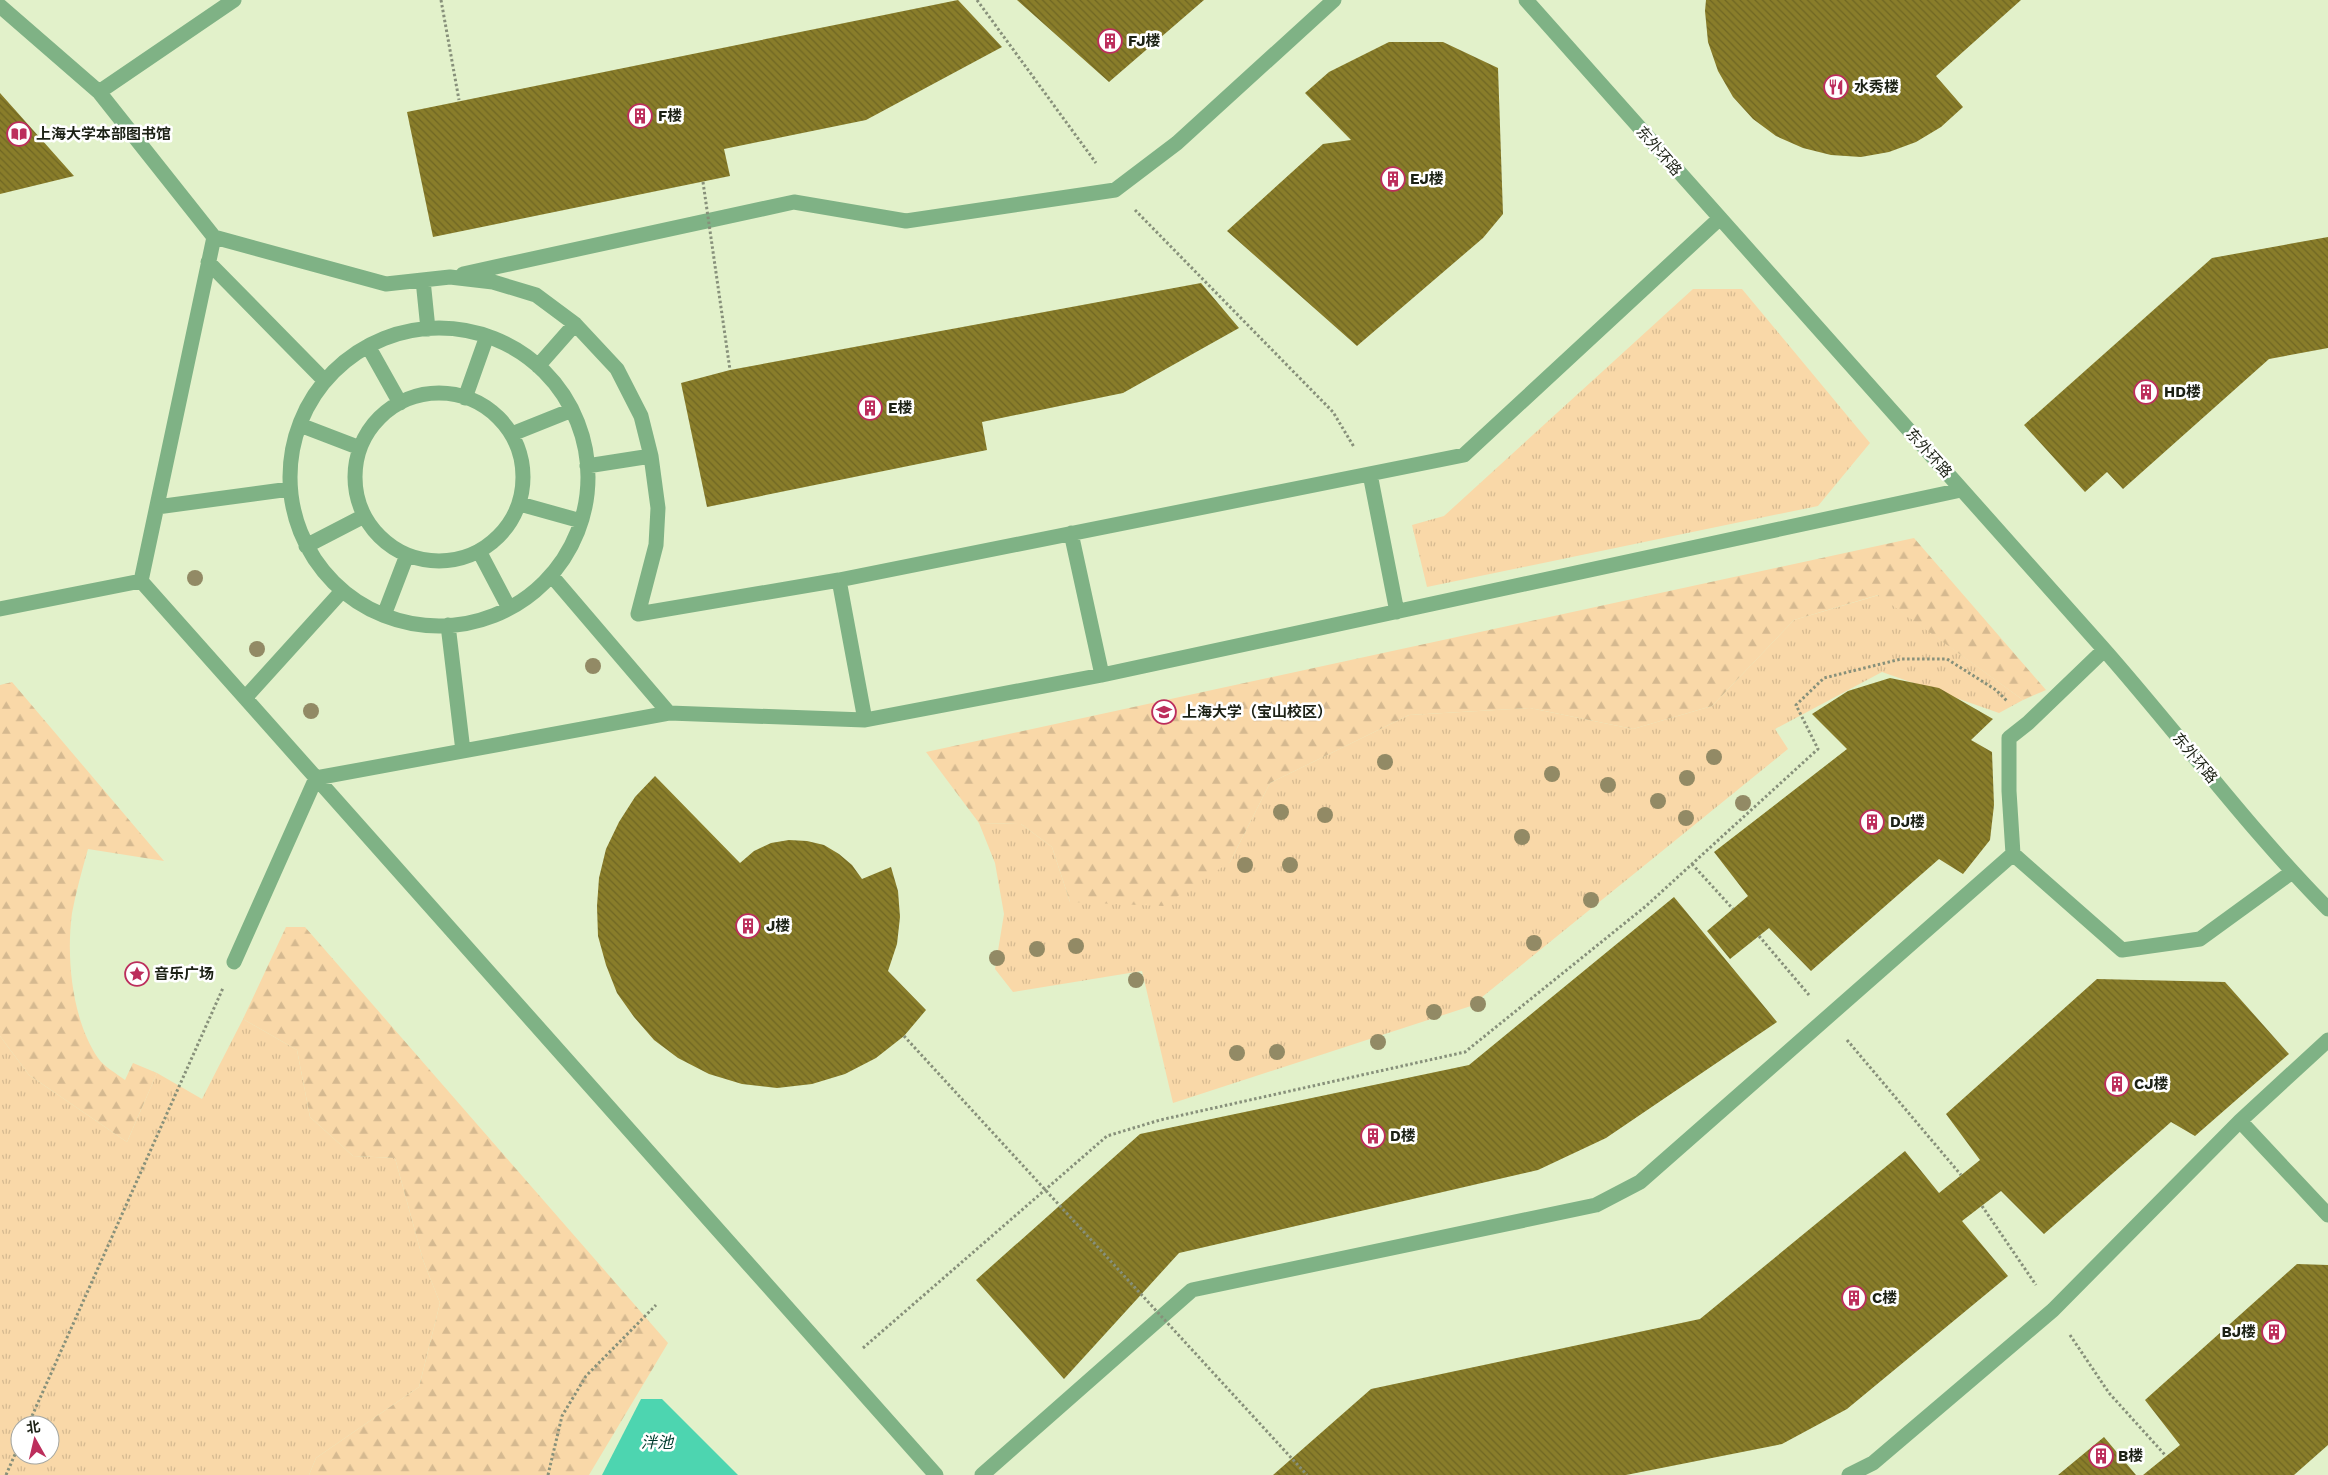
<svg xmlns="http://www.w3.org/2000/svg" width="2328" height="1475" font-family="'Work Sans','Noto Sans SC',sans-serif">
<defs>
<pattern id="grass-tufts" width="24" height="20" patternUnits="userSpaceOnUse" patternTransform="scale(1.25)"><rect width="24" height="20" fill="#f9d8a8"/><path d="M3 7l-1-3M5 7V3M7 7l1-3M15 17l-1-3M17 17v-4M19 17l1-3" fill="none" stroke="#d5b990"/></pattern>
<pattern id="forest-firs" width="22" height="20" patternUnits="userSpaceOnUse" patternTransform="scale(1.25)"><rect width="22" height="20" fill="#f9d8a8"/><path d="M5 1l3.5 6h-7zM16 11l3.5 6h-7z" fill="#d5b990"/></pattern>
<pattern id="building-back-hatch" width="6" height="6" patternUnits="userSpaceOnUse" patternTransform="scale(1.25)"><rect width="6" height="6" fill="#897d2a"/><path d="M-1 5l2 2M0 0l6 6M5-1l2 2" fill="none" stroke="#6f6623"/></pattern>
</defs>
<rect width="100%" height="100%" fill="#effbdb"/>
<path fill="#e2f1ca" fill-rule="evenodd" d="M0,0H2328V1475H0ZM20,1425H50V1455H20Z"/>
<path fill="url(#grass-tufts)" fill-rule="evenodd" d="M1693,289H1742L1870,443L1818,506L1427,587L1412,525L1444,516Z
M1879,595L2023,700L1999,713L1882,672L1775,729L1788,749L1471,1006L1173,1103L1142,971L1013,992L995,969L1004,914L995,863L979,823L1021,824L1052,847L1070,902L1230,862L1270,783L1409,715L1530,708L1633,729L1712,706L1794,620Z
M243,1019L297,1050L310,1117L353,1156L395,1158L423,1260L440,1303L419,1387L316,1458L309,1475H0V1036L29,1075L127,1142L157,1073L202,1099ZM20,1425H50V1455H20Z"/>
<path fill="url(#forest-firs)" d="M1914,538L2046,690L2023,700L1878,595L1794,620L1712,706L1633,729L1530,708L1409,715L1270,783L1230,862L1163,906L1070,902L1052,847L1021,824L979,823L926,752Z
M12,682L164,861L88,849C82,870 76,892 72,913C66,958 72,1020 98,1058C104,1067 116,1073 125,1080L133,1063L157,1073L127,1142L29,1075L0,1036V685Z
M286,927H305L668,1343L589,1475H309L316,1458L419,1387L440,1303L423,1260L395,1158L353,1156L310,1117L297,1050L243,1019Z"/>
<path fill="#4dd5b0" d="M641,1399H662L738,1475H602Z"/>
<path fill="url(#building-back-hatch)" d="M958,0L1002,47L866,120L724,149L730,176L433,237L407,112Z
M1017,0H1204L1109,82Z
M1706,0H2021L1936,76L1963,107L1941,127L1916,142L1889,152L1861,157L1831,155L1803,148L1776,136L1753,119L1733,97L1718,71L1708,42L1705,11Z
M1389,42H1443L1498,68L1503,214L1483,238L1357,346L1227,231L1323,144L1351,140L1305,93L1329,72Z
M0,93L74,176L0,194Z
M2328,237V348L2269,359L2123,489L2107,472L2085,492L2024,425L2212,258Z
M1201,283L1239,328L1123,393L982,422L987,450L707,507L681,383L730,370Z
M1890,678L1939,688L1993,719L1971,740L1992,752L1994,805L1990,840L1963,874L1939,859L1811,971L1769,928L1730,959L1707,931L1748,896L1714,852L1847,749L1812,714L1848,691Z
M655,776L740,863L754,851L771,843L789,840L807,841L824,845L839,854L852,865L862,879L891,867L898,891L900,917L897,944L888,971L926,1010L904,1036L876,1058L845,1074L812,1084L777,1088L742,1084L709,1074L678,1058L654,1040L634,1017L617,993L606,965L598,936L597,906L599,878L606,849L619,822L635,797Z
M1674,897L1777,1022L1606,1138L1538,1170L1179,1253L1064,1379L976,1280L1140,1134L1469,1065Z
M2097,979L2225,982L2289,1054L2195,1136L2171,1122L2044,1234L2001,1191L1962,1221L2008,1276L1847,1409L1782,1444L1626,1475H1273L1371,1389L1700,1319L1905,1151L1939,1193L1980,1160L1946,1114Z
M2297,1264L2328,1265V1445L2294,1475H2143L2180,1445L2145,1400Z
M2104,1437L2136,1475H2058Z"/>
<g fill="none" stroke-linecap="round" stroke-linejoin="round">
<path stroke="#87907a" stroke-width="3" stroke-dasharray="2.5 2.5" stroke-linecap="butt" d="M441,0L459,100
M977,0L1096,163
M1135,210L1333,412L1354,447
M1692,864L1733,909
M1759,936L1809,995
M1847,1040L1961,1175
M1982,1206L2036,1285
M2070,1335L2109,1393L2166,1456
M863,1348L1107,1136L1160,1120L1465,1052L1646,906L1818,749L1796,705L1824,678L1901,659H1947L1996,690L2007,701
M28,1425L223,988
M6,1475L20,1443
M548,1475L562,1416L586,1376L656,1305"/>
<path stroke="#7fb285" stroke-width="15" d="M1526,0C1717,217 1910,431 2101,646C2178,733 2247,827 2328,909
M0,6L99,92L214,237L386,284L450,277L493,282L536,295L575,324L617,369L641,416L651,456L658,508L656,545L638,614L839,580L1464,455L1719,219
M99,92L234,0
M208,262L325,381
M463,274L794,202L906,221L1115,190L1177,143L1334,0
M423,280L428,329
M290 477a149 149 0 1 1 298 0a149 149 0 1 1-298 0Z
M368,346L400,403
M538,366L575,324
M355 477a84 84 0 1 1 168 0a84 84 0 1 1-168 0Z
M465,398L487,336
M300,425L360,448
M512,434L572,410
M587,466L651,456
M1370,474L1397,612
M520,504L581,521
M157,507L290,489
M1071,533L1102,675
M306,546L364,516
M479,551L509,608
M551,575L669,713
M839,580L865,720L1102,675L1961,490
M141,581L214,237
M0,609L141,581L936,1475
M384,615L407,555
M448,625L463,751
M2104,650L2028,723L2009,738V791L2013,854L2122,950L2200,939L2292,872
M245,698L342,591
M234,962L316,778L669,713L865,720
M2240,1121L2328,1215
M982,1475L1192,1290L1596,1205L1640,1182L2013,854
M1849,1475L1873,1463L2053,1310L2240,1121L2328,1040"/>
<path stroke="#87907a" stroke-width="3" stroke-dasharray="2.5 2.5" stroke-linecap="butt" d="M703,182L730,370
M904,1036L1307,1475"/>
</g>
<g fill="#928a65">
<circle cx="195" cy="578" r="8"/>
<circle cx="257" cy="649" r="8"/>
<circle cx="593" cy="666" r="8"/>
<circle cx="311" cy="711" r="8"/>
<circle cx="1714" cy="757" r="8"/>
<circle cx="1385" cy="762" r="8"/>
<circle cx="1552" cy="774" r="8"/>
<circle cx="1687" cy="778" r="8"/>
<circle cx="1608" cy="785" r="8"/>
<circle cx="1658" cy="801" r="8"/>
<circle cx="1743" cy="803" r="8"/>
<circle cx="1281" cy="812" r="8"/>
<circle cx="1325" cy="815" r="8"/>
<circle cx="1686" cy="818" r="8"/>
<circle cx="1522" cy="837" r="8"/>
<circle cx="1245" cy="865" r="8"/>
<circle cx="1290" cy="865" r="8"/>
<circle cx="1591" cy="900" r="8"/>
<circle cx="1534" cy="943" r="8"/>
<circle cx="1076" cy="946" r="8"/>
<circle cx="1037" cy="949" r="8"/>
<circle cx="997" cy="958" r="8"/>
<circle cx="1136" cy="980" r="8"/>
<circle cx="1478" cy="1004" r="8"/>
<circle cx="1434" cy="1012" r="8"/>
<circle cx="1378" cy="1042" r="8"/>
<circle cx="1277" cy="1052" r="8"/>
<circle cx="1237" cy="1053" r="8"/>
</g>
<defs>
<g id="building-ring" transform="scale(1.25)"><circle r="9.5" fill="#fff" stroke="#bc2e5c" stroke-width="1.5"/><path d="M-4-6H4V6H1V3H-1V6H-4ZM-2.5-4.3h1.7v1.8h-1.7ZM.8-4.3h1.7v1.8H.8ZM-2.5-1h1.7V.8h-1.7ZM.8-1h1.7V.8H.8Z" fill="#bc2e5c"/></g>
<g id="restaurant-ring" transform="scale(1.25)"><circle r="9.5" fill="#fff" stroke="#bc2e5c" stroke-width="1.5"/><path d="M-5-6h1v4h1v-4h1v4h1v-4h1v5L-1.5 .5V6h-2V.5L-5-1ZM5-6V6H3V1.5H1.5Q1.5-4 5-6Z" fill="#bc2e5c"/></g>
<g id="library-ring" transform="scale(1.25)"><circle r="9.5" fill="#fff" stroke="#bc2e5c" stroke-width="1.5"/><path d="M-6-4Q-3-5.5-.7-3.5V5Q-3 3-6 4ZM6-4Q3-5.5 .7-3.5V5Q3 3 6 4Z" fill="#bc2e5c"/></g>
<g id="university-ring" transform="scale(1.25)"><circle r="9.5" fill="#fff" stroke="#bc2e5c" stroke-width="1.5"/><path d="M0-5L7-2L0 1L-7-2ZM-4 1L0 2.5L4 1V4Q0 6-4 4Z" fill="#bc2e5c"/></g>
<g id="sight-ring" transform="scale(1.25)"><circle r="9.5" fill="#fff" stroke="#bc2e5c" stroke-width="1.5"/><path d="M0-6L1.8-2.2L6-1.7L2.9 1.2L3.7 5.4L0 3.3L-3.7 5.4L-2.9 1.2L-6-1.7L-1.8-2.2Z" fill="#bc2e5c"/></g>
</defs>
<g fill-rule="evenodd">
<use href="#building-ring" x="1110" y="41"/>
<use href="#restaurant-ring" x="1836" y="87"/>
<use href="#building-ring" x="640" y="116"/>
<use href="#library-ring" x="19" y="134"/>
<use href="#building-ring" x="1393" y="179"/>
<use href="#building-ring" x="2146" y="392"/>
<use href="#building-ring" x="870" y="408"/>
<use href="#university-ring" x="1164" y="712"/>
<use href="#building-ring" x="1872" y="822"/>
<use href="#building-ring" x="748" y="926"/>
<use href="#sight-ring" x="137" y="974"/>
<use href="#building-ring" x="2117" y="1084"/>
<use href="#building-ring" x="1373" y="1136"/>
<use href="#building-ring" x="1854" y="1298"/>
<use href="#building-ring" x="2274" y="1332"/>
<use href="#building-ring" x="2101" y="1456"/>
</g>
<g text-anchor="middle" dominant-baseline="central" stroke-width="5" stroke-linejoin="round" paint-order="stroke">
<g font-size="15" font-weight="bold" fill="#1c2115" stroke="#fff" text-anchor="start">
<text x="1128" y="41">FJ楼</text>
<text x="1854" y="87">水秀楼</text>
<text x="658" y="116">F楼</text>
<text x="36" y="134">上海大学本部图书馆</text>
<text x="1410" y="179">EJ楼</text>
<text x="2164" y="392">HD楼</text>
<text x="888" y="408">E楼</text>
<text x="1182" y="712">上海大学（宝山校区）</text>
<text x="1890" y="822">DJ楼</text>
<text x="766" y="926">J楼</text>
<text x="154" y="974">音乐广场</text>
<text x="2134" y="1084">CJ楼</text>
<text x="1390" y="1136">D楼</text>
<text x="1872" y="1298">C楼</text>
<text x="2256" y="1332" text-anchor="end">BJ楼</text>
<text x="2118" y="1456">B楼</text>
</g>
<g font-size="15" fill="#1c2115" stroke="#fff">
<text transform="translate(1659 151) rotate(49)">东外环路</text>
<text transform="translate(1929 453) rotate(48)">东外环路</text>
<text transform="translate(2195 758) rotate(50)">东外环路</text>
</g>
<g font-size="16" font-style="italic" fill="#003d2e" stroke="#fff">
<text x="657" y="1442">泮池</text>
</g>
</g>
<g transform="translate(35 1440) rotate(352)"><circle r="24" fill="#ffffff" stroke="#a4a6a1"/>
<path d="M0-4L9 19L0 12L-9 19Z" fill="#bc2e5c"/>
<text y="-8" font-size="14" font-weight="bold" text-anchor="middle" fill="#1c2115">北</text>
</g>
</svg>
